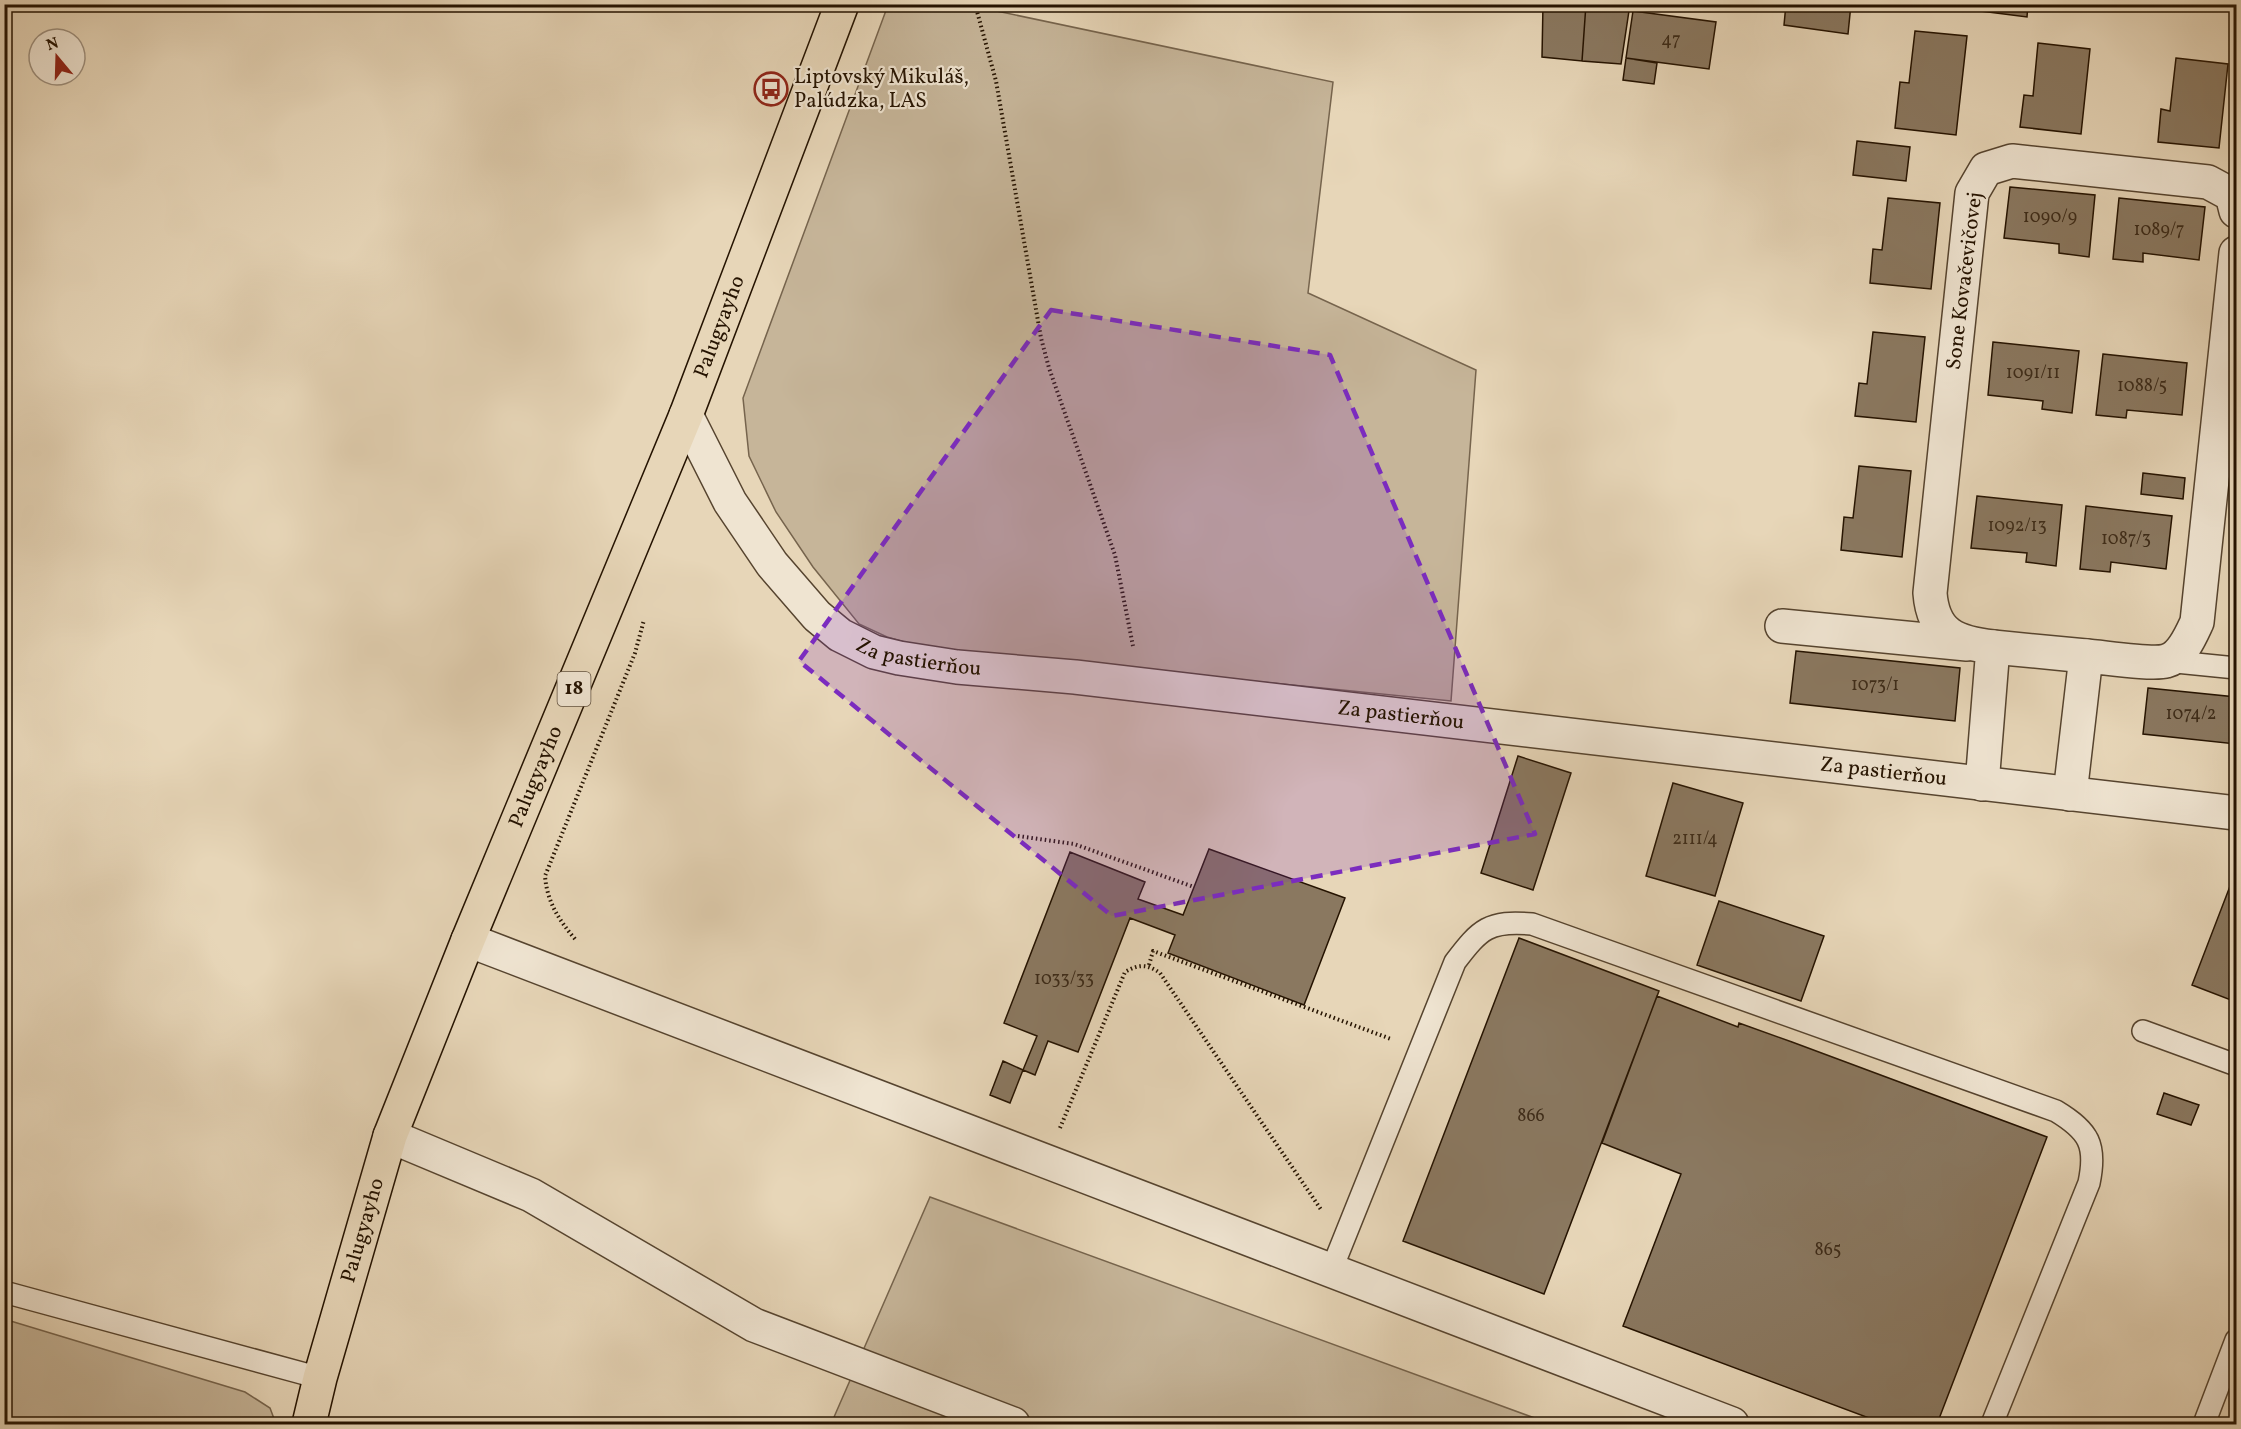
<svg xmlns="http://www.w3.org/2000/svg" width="2241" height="1429" font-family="Vollkorn,serif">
<rect width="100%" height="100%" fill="#e7d6b8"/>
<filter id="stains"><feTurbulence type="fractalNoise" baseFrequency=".00333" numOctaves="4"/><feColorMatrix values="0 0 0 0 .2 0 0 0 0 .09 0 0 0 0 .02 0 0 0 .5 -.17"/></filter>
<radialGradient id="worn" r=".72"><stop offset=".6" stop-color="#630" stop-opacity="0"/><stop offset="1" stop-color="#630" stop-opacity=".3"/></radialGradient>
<path fill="#c6b599" stroke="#76644d" stroke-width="1.5" d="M888,5H968L1333,82L1308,293L1476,370L1451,701L926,648L887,637L859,624L813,567L776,512L749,456L743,398Z
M930,1197L1551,1424H831Z
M4,1319L245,1392L270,1408L276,1424H31L5,1417Z"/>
<path fill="#8a7860" stroke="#251301" stroke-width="1.5" d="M1543,4H1586L1582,61L1542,57Z
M1586,4H1630L1621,64L1582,61Z
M1786,4H1851L1848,34L1784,25Z
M1974,4H2028L2027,17L1973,10Z
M1633,11L1716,22L1709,69L1626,58Z
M1915,31L1967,36L1956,135L1895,128L1900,82L1909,83Z
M2038,43L2090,49L2081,134L2020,127L2024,95L2033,96Z
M1626,58L1657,63L1654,84L1623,80Z
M2176,58L2228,64L2219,148L2158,142L2161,109L2170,111Z
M1857,141L1910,147L1906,181L1853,175Z
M2010,187L2095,195L2089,257L2059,253V244L2004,238Z
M1888,198L1940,203L1931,289L1870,283L1873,249L1882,250Z
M2119,198L2205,207L2199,260L2143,253V262L2113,259Z
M1873,332L1925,337L1916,422L1855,416L1859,383L1867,384Z
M1993,342L2079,351L2072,413L2042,409L2043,401L1988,395Z
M2103,354L2187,363L2182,415L2127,410L2126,418L2096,415Z
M1859,466L1911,471L1902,557L1841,550L1844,517L1853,518Z
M2143,473L2185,478L2183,499L2141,494Z
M1977,496L2062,505L2056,566L2026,562L2027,553L1971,548Z
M2086,506L2172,516L2166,569L2111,562L2110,572L2080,569Z
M2236,548V593L2232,592Z
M1796,651L1960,668L1955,721L1790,703Z
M2148,688L2236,697V744L2143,734Z
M1518,756L1571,773L1533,890L1481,873Z
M1673,783L1743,803L1715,896L1646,876Z
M1209,849L1345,898L1304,1005L1168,953L1175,935L1130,918L1078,1052L1048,1041L1035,1075L1023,1070L1037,1036L1004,1023L1070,852L1145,882L1138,899L1183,915Z
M2232,881L2236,883V1002L2192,985Z
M1719,901L1824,936L1801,1001L1697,965Z
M1519,938L1659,991L1544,1294L1403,1241Z
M1657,996L1738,1027L1739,1023L1792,1042L2047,1137L1937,1424H1885L1623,1326L1681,1174L1602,1143Z
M1003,1061L1023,1070L1010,1103L990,1095Z
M2164,1093L2199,1105L2191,1125L2157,1114Z"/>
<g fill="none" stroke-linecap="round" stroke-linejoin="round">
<g stroke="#56442f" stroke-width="24">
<path id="lane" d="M2166,661L2236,668
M2143,1031L2236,1065
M1331,1271L1455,962C1480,929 1489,920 1532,924L2056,1111C2089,1131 2097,1145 2089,1183L1992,1424
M4,1292L320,1378
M2204,1424L2236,1340"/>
</g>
<g stroke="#56442f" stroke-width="36">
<g id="street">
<path id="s1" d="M686,415L730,502L772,564L817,616L840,635L874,652L899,658L957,667L1075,677L2236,813"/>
<path d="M1782,626L1967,644"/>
<path d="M1993,647L2086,656"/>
<path d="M1982,784L1993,647C1956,643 1933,634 1930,593L1972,193L1986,169L2012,161L2208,182L2232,195L2236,211"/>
<path d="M2070,794L2086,656C2102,657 2152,665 2166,661C2182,657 2191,635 2197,622L2236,253"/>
<path d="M468,940L1732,1424"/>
<path d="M390,1136L531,1195L754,1325L1013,1424"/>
</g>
</g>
<g stroke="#251301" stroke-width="36">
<g id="primary">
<path id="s2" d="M309,1424L320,1378L390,1136L468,940L686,415L842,4"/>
</g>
</g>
<path stroke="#251301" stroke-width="4" stroke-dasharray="1.5 3" stroke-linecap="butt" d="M975,4L996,81L1041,338L1049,368L1115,555L1133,646
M1018,836L1074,844L1194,887
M575,939C559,920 547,902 545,876L635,653L644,620
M1149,965L1153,951L1391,1039
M1060,1128L1125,972C1139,964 1147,964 1160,973L1322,1211"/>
<use href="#lane" stroke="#efe4d1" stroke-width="21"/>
<use href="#street" stroke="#efe4d1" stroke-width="33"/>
<use href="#primary" stroke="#e7d6b8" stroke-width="33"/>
</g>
<path fill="#7b2cbf" fill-opacity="0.2" stroke="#7b2cbf" stroke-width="4.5" stroke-dasharray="12 8" stroke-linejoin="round" d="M1051,310L1330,355L1535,834L1112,916L799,661Z"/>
<defs>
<g id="bus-ring" transform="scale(1.725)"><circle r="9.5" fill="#efe4d1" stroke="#8f2418" stroke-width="1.5"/><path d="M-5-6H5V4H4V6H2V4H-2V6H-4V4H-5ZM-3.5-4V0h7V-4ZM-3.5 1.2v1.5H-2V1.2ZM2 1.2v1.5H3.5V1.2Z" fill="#8f2418"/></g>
</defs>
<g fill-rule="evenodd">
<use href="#bus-ring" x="771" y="89"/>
</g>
<g text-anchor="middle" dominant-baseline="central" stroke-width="4.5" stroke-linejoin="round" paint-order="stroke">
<g font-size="18" fill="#3e2c19">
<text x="1671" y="40">47</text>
<text x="2050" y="217">1090/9</text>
<text x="2159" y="230">1089/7</text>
<text x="2033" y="373">1091/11</text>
<text x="2142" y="386">1088/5</text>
<text x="2017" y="526">1092/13</text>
<text x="2126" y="539">1087/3</text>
<text x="1875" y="685">1073/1</text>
<text x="2191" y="714">1074/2</text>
<text x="1695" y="839">2111/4</text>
<text x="1064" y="979">1033/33</text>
<text x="1531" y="1116">866</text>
<text x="1828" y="1250">865</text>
</g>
<rect fill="#efe4d1" stroke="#62523f" stroke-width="1.5" x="557.5" y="672" width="33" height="34" rx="4.5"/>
<g font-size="20" font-weight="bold" fill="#251301">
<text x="574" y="689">18</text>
</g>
<g font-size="21" fill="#251301" stroke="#efe4d1" text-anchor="start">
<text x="794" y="77">Liptovský Mikuláš,<tspan x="794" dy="24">Palúdzka, LAS</tspan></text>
</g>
<g font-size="21" fill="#251301" stroke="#efe4d1">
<text transform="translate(1965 281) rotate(-83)">Sone Kovačevičovej</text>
<text stroke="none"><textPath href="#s2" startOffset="1173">Palugyayho</textPath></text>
<text stroke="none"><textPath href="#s1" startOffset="354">Za pastierňou</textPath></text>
<text stroke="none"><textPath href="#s1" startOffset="840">Za pastierňou</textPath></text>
<text stroke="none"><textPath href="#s1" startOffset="1326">Za pastierňou</textPath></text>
<text stroke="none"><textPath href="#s2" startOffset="687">Palugyayho</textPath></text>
<text stroke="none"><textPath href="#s2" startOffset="201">Palugyayho</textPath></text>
</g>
</g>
<rect width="2241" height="1429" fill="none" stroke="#e7d6b8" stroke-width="24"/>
<rect x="6" y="6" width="2229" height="1417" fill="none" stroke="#251301" stroke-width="3"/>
<rect x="12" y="12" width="2217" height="1405" fill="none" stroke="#251301" stroke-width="1.5"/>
<g transform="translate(57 57) rotate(341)"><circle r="28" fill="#efe4d1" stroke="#9e907e" stroke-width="1.5"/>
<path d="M0-4.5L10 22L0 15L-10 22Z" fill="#8f2418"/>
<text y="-9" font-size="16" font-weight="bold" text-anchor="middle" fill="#251301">N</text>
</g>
<rect width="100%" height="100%" filter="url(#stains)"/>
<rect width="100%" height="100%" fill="url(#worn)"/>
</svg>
